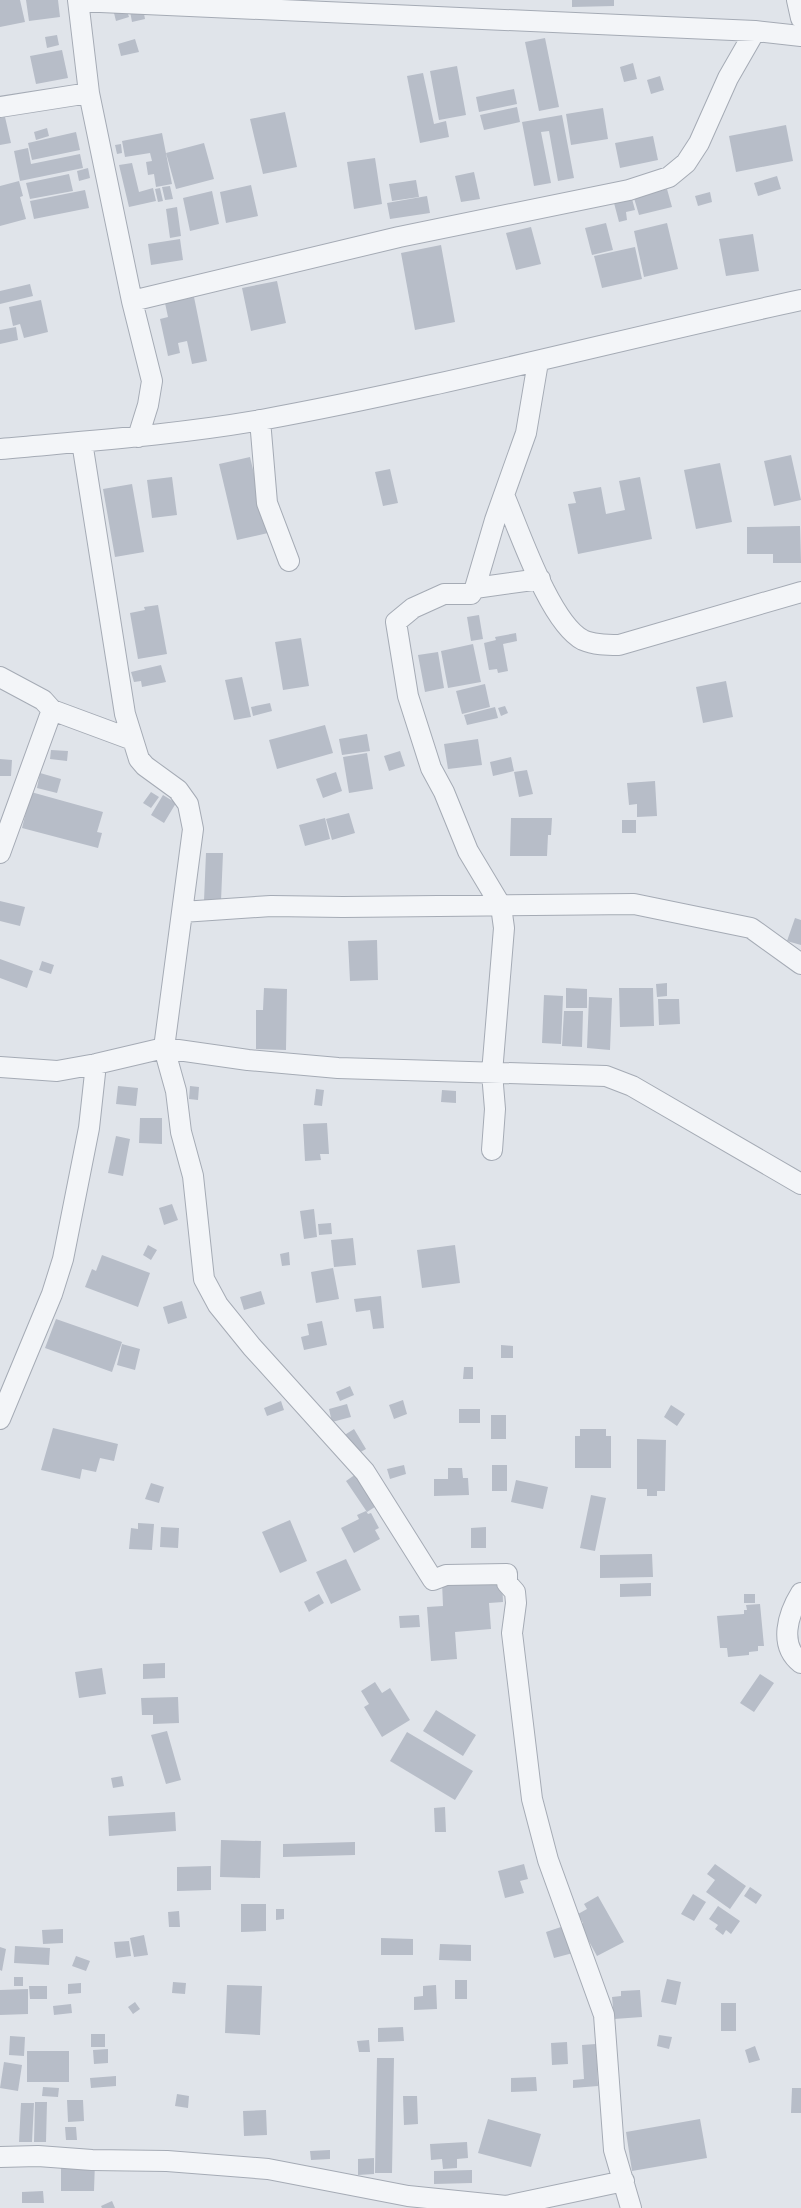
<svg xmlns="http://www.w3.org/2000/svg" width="801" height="2208" font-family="'PT Sans Narrow',sans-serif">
<rect width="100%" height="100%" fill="#e0e4ea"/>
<path fill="#b7bdc8" d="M0,0H20L25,22L0,27Z
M26,0H58L60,17L29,21Z
M572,0H614V6L572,7Z
M142,3L145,19L132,22L129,6Z
M125,5L129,17L116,21L113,9Z
M57,35L59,45L47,48L45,37Z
M545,38L559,107L539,111L525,42Z
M135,39L139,52L121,56L118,44Z
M62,50L68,78L36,84L30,56Z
M633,63L637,79L624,82L620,67Z
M457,66L466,115L439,120L430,71Z
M423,73L434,124L446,121L449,137L420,143L407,76Z
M660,76L664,90L651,94L647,80Z
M514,89L517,104L479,112L476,97Z
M517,107L520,122L484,130L480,115Z
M603,108L608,139L571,145L566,114Z
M285,112L297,167L263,174L250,119Z
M562,115L574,178L558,181L549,131L541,132L551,183L534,186L522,122Z
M5,117L11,143L0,145V118Z
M786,125L793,161L736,172L729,136Z
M47,128L49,136L36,140L34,132Z
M76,132L80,150L32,160L28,143Z
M162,133L172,184L156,187L154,174L148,175L146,162L152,161L150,153L125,157L122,141Z
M653,136L658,160L620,168L615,143Z
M204,143L214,179L176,189L166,153Z
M121,144L122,153L117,154L115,145Z
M28,148L31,164L80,154L83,168L20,181L14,151Z
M375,158L382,204L354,209L347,162Z
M132,163L139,192L153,188L156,201L129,207L119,165Z
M88,168L90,178L79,181L77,171Z
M474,172L480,199L461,202L455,176Z
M69,174L73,191L30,199L26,183Z
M777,176L781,189L758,196L754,183Z
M416,180L419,197L392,201L389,184Z
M19,181L23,196L20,197L26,219L0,226V186Z
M251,185L258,216L226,223L220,192Z
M170,186L173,199L165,200L162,187Z
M160,188L163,201L158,202L155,189Z
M667,189L672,207L639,215L634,198Z
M85,190L89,208L34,219L30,201Z
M212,191L219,224L190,231L183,198Z
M710,192L712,202L698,206L695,196Z
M427,196L430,213L390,219L387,203Z
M632,199L635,210L626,212L627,220L619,222L614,203Z
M177,207L181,236L170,238L166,209Z
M606,223L613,250L592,255L585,228Z
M667,223L678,269L644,277L634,231Z
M531,227L541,264L516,270L506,233Z
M753,234L759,271L726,276L719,239Z
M180,239L183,260L151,265L148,244Z
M441,245L455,322L415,330L401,253Z
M635,247L642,279L602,288L594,256Z
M277,281L286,323L251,331L242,288Z
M30,284L33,296L0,304V291Z
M194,297L207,361L192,364L187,341L178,343L180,353L168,356L160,319L168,317L165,303Z
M41,300L48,332L24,338L20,324L13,326L9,307Z
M16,327L18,340L0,344V330Z
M791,455L801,500L774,506L764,461Z
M250,457L268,533L237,540L219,464Z
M720,463L732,522L696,529L684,470Z
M390,469L398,503L383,506L375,472Z
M172,477L177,515L152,518L147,480Z
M640,477L652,539L578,554L568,504L576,503L573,492L601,487L606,514L625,510L619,481Z
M132,484L144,552L115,557L103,489Z
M800,526L801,563H773V554H747V527Z
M158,605L167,654L138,659L130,613L145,610L144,607Z
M479,615L483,639L471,641L467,617Z
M516,633L517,641L503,644L508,671L498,673L497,669L489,670L484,643L496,640L495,637Z
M301,638L309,686L283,690L275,642Z
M473,644L481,682L448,688L441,651Z
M438,652L444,688L425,692L418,655Z
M161,665L166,682L142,687L141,681L134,682L131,672Z
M242,677L251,717L234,720L225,680Z
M726,681L733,717L703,723L696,687Z
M485,684L490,707L462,714L456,691Z
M270,703L272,711L253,716L251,707Z
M505,706L508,713L501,716L498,708Z
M495,707L498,718L467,725L464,715Z
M325,725L333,753L277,769L269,740Z
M367,734L370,751L342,755L339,739Z
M478,739L482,765L448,769L444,744Z
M51,750L68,751L67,761L50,759Z
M400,751L405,766L389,771L384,756Z
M367,753L373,789L349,793L343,757Z
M511,757L514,771L493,776L490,762Z
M0,759L12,760L11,776H0Z
M527,770L533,794L519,797L514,772Z
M336,772L342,791L323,798L316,779Z
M40,773L61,779L57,793L37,788Z
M655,781L657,816L637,817V804L629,805L627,783Z
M31,792L103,812L97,832L102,833L98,848L22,828Z
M151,792L159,797L151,808L143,803Z
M163,795L176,803L164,823L151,815Z
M349,813L355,833L332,840L326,819Z
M325,818L330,839L305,846L299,825Z
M511,818H552L551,835H548L547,856H510Z
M622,820H636V833H622Z
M206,853H223L221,901H204Z
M0,901L25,907L20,926L0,921Z
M795,918L801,920V945L787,941Z
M377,940L378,980L350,981L348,941Z
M0,959L33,971L27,988L0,978Z
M42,961L54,965L51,974L39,970Z
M667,983V996L657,997L656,984Z
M264,988L287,989L286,1050L256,1049V1010H263Z
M566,988L587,989V1008H566Z
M619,988H653L654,1026L620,1027Z
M544,995L563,996L561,1044L542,1043Z
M589,997L612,998L610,1050L587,1048Z
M658,999H679L680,1024L659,1025Z
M564,1011H583L582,1047L562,1046Z
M118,1086L138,1088L136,1106L116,1104Z
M190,1086L199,1087L198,1100L189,1099Z
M316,1089L324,1090L322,1106L314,1105Z
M442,1090L456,1091V1103L441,1102Z
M140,1118H162V1144L139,1143Z
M327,1123L329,1154H320L321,1160L305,1161L303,1124Z
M116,1136L130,1139L123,1176L108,1173Z
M172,1204L178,1220L164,1225L159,1208Z
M314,1209L317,1237L304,1239L300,1211Z
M331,1223L332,1234L319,1235L318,1224Z
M353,1238L356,1265L334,1267L331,1240Z
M148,1245L157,1250L151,1260L143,1255Z
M455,1245L460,1283L422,1288L417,1250Z
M289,1252L290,1265L282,1266L280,1254Z
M102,1255L150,1273L138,1307L85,1287L92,1269L96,1271Z
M333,1268L339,1299L316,1303L311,1272Z
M261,1291L265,1304L244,1310L240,1297Z
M381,1296L384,1328L373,1329L370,1310L356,1312L354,1299Z
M182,1301L187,1318L168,1324L163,1307Z
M56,1319L122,1342L112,1372L45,1348Z
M322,1321L327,1345L304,1350L301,1337L309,1335L307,1324Z
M122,1344L140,1349L135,1370L117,1365Z
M501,1345L513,1346V1358H501Z
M464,1367H473V1379H463Z
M350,1386L354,1395L340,1401L336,1392Z
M403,1400L407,1414L394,1419L389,1405Z
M281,1401L284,1410L267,1416L264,1408Z
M347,1404L351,1417L332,1422L329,1409Z
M671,1405L685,1414L677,1426L664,1417Z
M459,1409H480V1423H459Z
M491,1415H506V1439H491Z
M53,1428L118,1444L114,1461L100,1458L96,1472L82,1469L80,1479L41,1470Z
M354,1429L366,1449L355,1455L343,1436Z
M580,1429H606V1436H611V1468H575V1436H580Z
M637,1439L666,1440L665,1491H657V1496H647V1489H637Z
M404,1465L406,1474L390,1479L387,1469Z
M492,1465H507V1491H492Z
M448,1468H462L463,1478H468L469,1495L434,1496V1479H448Z
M359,1472L381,1503L367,1512L346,1481Z
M516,1480L548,1487L543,1509L511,1502Z
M151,1483L164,1487L159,1503L145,1499Z
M591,1495L606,1498L595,1551L580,1548Z
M366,1511L368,1514L371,1513L379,1528L375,1530L380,1539L354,1553L341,1528L359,1519L357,1515Z
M290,1520L307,1561L280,1573L262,1532Z
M138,1523L154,1524L152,1550L129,1549L131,1528L138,1529Z
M161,1527L179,1528L178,1548L160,1547Z
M486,1527V1548H471V1528Z
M652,1554L653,1577L600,1578V1555Z
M346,1559L361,1590L331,1604L316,1572Z
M502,1578L503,1602L489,1603L491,1629L455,1632L457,1659L431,1661L427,1607L443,1606L442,1582Z
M651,1583V1596L620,1597V1584Z
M319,1594L324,1603L309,1612L304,1602Z
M744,1594H755V1603H744Z
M760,1604L764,1646H758V1651L749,1652V1655L728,1657L727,1648H720L717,1616L744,1614V1610H747L746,1605Z
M419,1615L420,1627L400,1628L399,1616Z
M165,1663V1678L143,1679V1664Z
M102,1668L106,1694L79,1698L75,1672Z
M760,1674L774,1683L754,1712L740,1703Z
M375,1682L382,1693L390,1688L410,1720L382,1737L364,1707L369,1704L361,1691Z
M178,1697L179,1723L153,1724V1715H142L141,1698Z
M436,1710L476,1735L463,1756L423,1731Z
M167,1731L181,1780L166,1784L151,1735Z
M407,1732L473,1771L455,1800L390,1761Z
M122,1776L124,1786L113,1788L111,1778Z
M445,1807L446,1832H435L434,1808Z
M175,1812L176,1831L109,1836L108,1816Z
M221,1840L261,1841L260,1878L220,1877Z
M355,1842V1855L283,1857V1844Z
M524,1864L528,1879L520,1881L524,1893L505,1898L498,1871Z
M715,1864L746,1886L730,1909L706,1892L715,1880L707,1874Z
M211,1866V1890L177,1891V1867Z
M750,1887L762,1895L756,1904L744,1896Z
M693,1894L706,1902L694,1921L681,1914Z
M598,1896L624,1942L597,1956L580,1925L583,1923L578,1914L587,1909L584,1904Z
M241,1904H266V1931L241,1932Z
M718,1906L740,1921L731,1934L726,1930L723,1935L715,1929L718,1925L709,1919Z
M276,1909H284V1919L276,1920Z
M179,1911L180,1927H169L168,1912Z
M564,1926L573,1953L554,1958L546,1932Z
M63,1929V1943L43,1944L42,1930Z
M144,1935L148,1955L134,1957L130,1938Z
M381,1938L413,1939V1955H381Z
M129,1941L131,1956L116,1958L114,1942Z
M440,1944L471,1945V1961L439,1960Z
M15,1946L50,1948L49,1965L14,1963Z
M0,1947L6,1949L2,1971L0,1970Z
M76,1956L90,1961L86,1971L72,1966Z
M14,1977H23V1986H14Z
M667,1979L681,1982L676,2005L661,2002Z
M455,1980H467V1999H455Z
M173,1982L186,1983L185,1994L172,1993Z
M81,1983V1993L68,1994V1984Z
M227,1985L262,1986L260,2035L225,2033Z
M436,1985L437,2009L414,2010V1997L423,1996V1986Z
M29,1986H47V1999H30Z
M28,1989V2014L0,2015V1990Z
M640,1990L642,2017L614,2019L612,1997L621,1996V1991Z
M135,2002L140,2009L133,2014L128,2007Z
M721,2003H736V2031H721Z
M71,2004L72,2013L54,2015L53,2006Z
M403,2027L404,2041L378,2042V2028Z
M91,2034H105V2047H91Z
M659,2035L672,2037L669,2049L657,2046Z
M10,2036L25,2037L24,2056L9,2055Z
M369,2040L370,2052H359L357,2041Z
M567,2042L568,2064L552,2065L551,2043Z
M596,2044L598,2086L573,2088V2080L584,2079L582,2045Z
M755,2046L760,2060L749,2063L745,2050Z
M108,2049V2063L94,2064L93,2050Z
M27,2051H69V2082H27Z
M377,2058H394L392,2173H375Z
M4,2062L22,2065L18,2091L0,2088Z
M116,2076V2086L91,2088L90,2078Z
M536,2077L537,2091L511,2092V2078Z
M43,2087L59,2088L58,2097L42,2096Z
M792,2088H801V2113H791Z
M177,2094L189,2096L188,2108L175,2106Z
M403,2096H417L418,2124L404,2125Z
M67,2100H83L84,2121L68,2122Z
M35,2102H47L46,2142H34Z
M21,2103H34L32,2142H19Z
M266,2110L267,2135L244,2136L243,2111Z
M488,2119L541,2134L531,2167L478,2153Z
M700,2119L707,2158L632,2171L626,2132Z
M65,2127H76L77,2140H66Z
M467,2142L468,2158L457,2159V2168L443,2169L442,2159L431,2160L430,2144Z
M330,2150V2159L311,2160L310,2151Z
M374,2158V2174L358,2175V2159Z
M61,2162H95L94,2191H61Z
M472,2170V2183L434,2184V2171Z
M43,2191L44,2203H22V2192Z
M112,2201L115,2208H102L101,2206Z"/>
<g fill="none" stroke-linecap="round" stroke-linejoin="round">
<g stroke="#a5abb5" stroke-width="22">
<path id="minor" d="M78,0L89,93L132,301L152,381L148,405L138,437
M797,0L801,18
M78,1L755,31L801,36
M0,107L89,93
M132,301L399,237L629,190L669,177L686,163L699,143L728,78L755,31
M260,420L267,503L289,561
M82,442L125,714L139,759L145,766L178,790L188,804L193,829L164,1048L176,1091L181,1132L193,1176L204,1279L218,1305L252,1347L365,1472L433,1580L446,1575L507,1574V1583L515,1592L516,1603L512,1633L532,1799L548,1860L604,2015L614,2150L631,2208
M0,449C87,441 175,435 261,420C442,387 621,339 801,300
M504,495C519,530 550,623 583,640C594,645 607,645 619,645L801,592
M475,588L540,579
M0,677L43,700L52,710L133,740
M0,853L52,710
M182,912L271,906L343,907L634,904L751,928L801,964
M0,1067L57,1071L96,1064L164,1048L248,1060L338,1068L606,1076L632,1086L801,1184
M492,1150L495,1109L492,1073L504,928L501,906L468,851L444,792L431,768L408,696L396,622L413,608L444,594H471L475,588L495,520L526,433L538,362
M0,1419L52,1294L63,1259L89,1128L96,1064
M801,1593C788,1614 778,1645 801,1663
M0,2157L38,2156L92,2160L167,2161L268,2169L408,2196L506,2206L624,2181"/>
</g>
<use href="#minor" stroke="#f3f5f8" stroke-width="20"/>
</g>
</svg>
